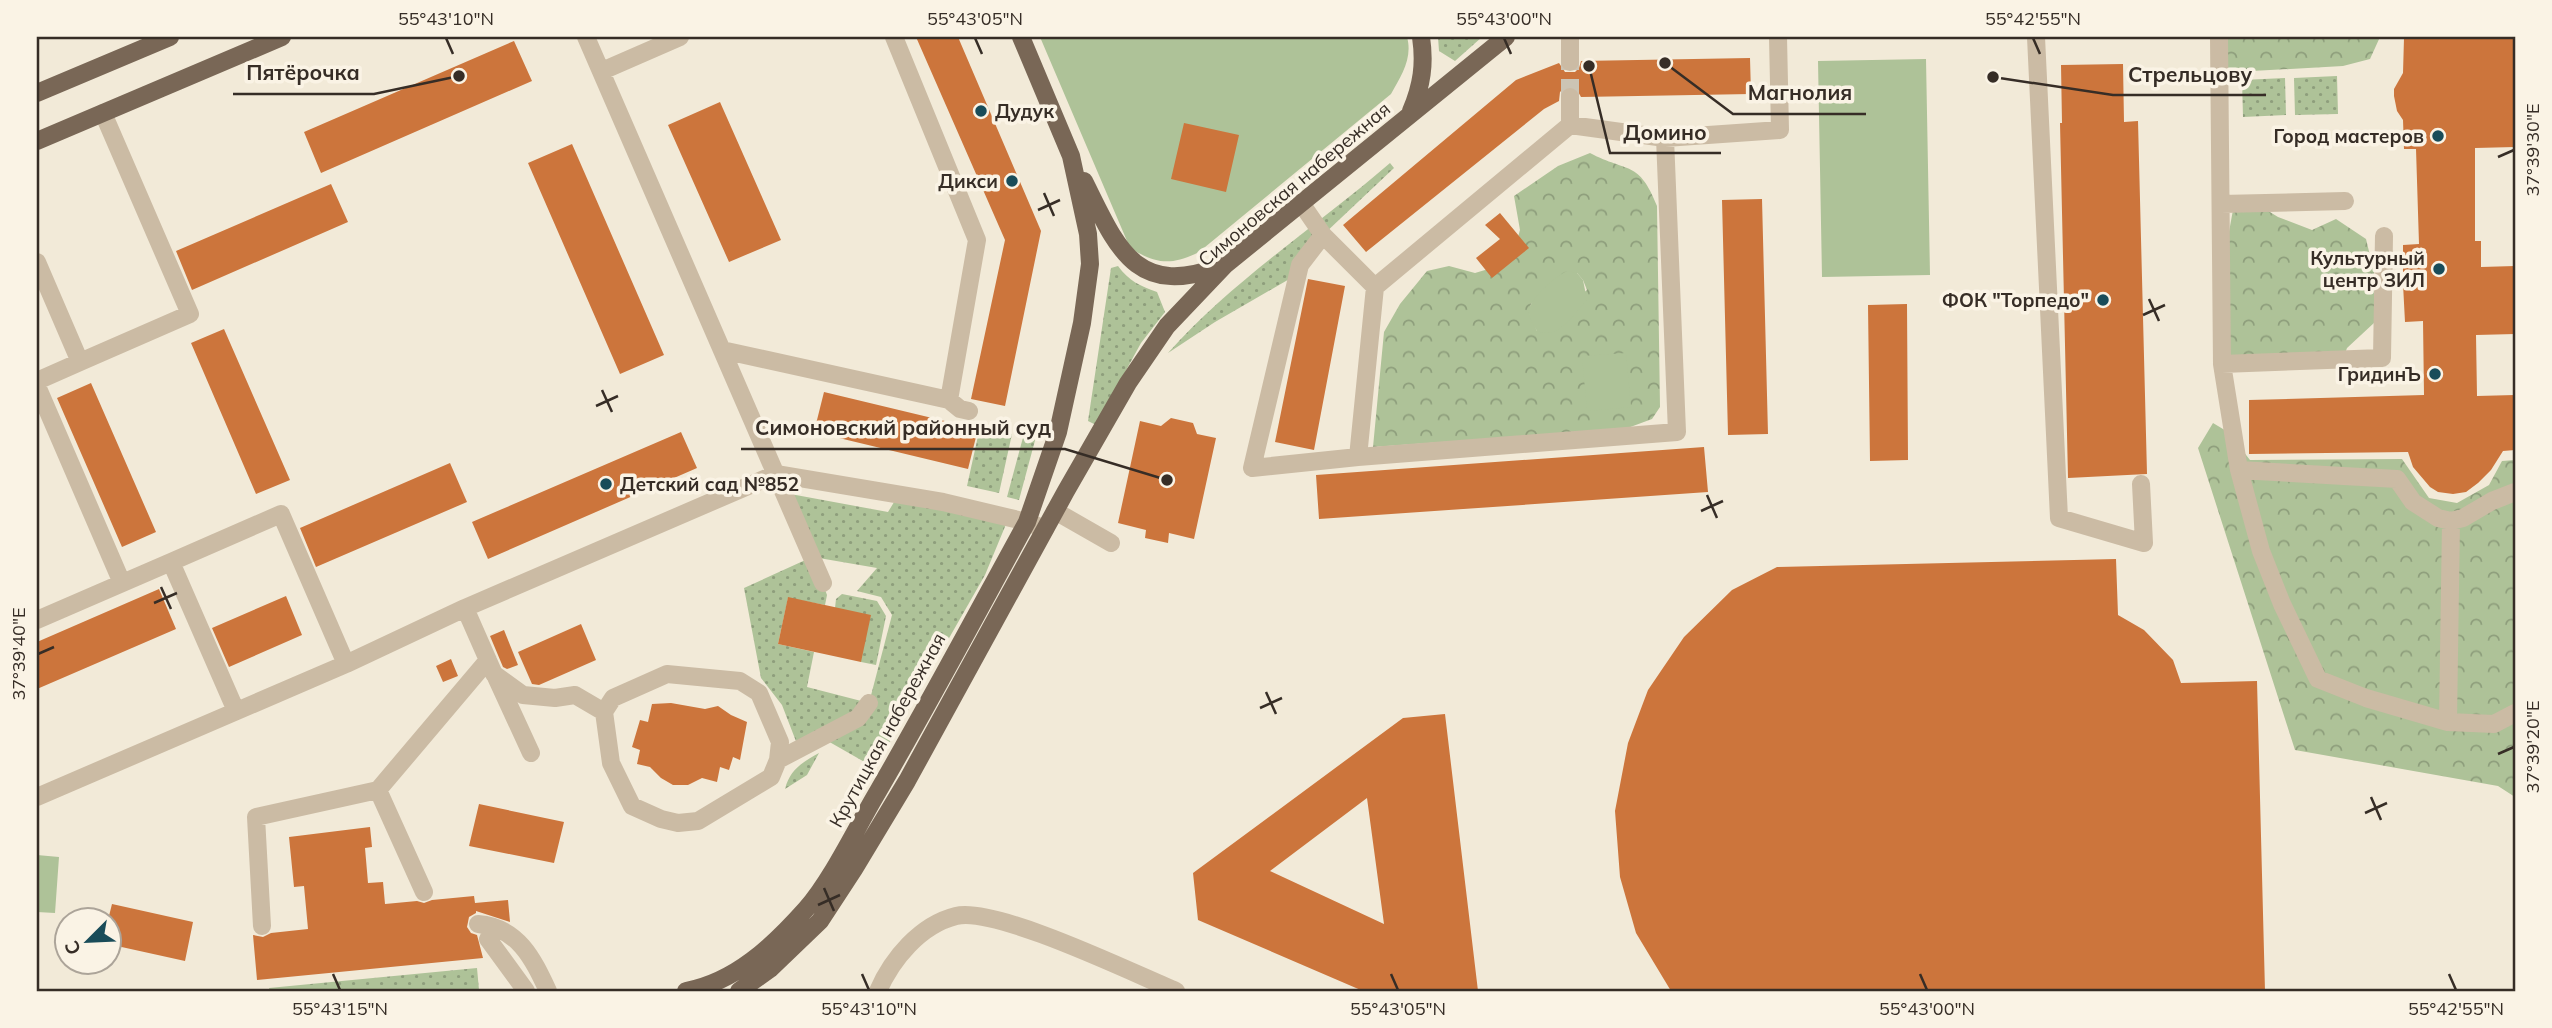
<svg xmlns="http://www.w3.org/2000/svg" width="2552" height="1028" font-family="Mulish,sans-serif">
<defs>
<pattern id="grass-dots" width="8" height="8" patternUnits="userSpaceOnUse" patternTransform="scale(1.75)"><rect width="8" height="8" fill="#aec298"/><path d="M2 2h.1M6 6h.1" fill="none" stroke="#8e9e7c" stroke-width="1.8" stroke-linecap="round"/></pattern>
<pattern id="forest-crowns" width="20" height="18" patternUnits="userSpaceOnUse" patternTransform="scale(1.75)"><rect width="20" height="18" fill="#aec298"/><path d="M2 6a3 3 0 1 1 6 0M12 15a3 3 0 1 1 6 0" fill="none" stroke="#8e9e7c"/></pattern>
</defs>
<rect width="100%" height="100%" fill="#f2ead8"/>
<path fill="url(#grass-dots)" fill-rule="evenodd" d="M1438,37H1482L1455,61L1439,51Z
M2337,76L2338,114L2295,115L2294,78Z
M2285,78L2286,115L2243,117L2242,80Z
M1390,163L1394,168L1323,235L1298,274L1215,322L1168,353C1233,280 1316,227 1390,163Z
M1118,266C1129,281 1140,286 1157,292L1165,312L1141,343L1096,425L1088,421L1111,268Z
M980,427L1012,434L999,493L967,486Z
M1025,430L1037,433L1019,500L1007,497Z
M785,493L888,512L899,494L1009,517L985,575L875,768L826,740L799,749L782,705L761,678L744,588L812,557ZM813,557L877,568L857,591L881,597L892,615L869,703L807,687L814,652L778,644L788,598L825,605L827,595Z
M842,594L877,601L886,616L876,665L861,662L835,608L836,599Z
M819,753L807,775L785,789C790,770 801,763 819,753Z
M477,968L479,990L270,991L269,988Z"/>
<path fill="url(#forest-crowns)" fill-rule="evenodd" d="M2224,37H2380L2370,59L2343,66L2234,72L2225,68Z
M1590,153C1628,173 1639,160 1657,206L1660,407L1652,419L1625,429L1373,447L1384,332L1400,304L1427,271L1449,266L1475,273L1495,267L1512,258L1520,230L1514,196L1558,166ZM1577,273L1583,280L1587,290L1537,331L1529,313L1531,304Z
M2265,209L2278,217L2312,230L2336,219L2366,239L2374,272L2375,322L2347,348L2343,359L2230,363L2226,248L2233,210Z
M2213,423L2228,432L2250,460L2402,459L2429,498L2457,503L2489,485L2502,461L2515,460V797L2498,786L2295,750L2198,448Z"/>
<path fill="#aec298" d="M1040,37H1407C1413,58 1401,76 1391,94L1199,252C1171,266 1156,264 1130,248Z
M1926,59L1930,275L1822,277L1818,61Z
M1568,271L1577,273L1583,280L1587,300C1573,315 1559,340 1537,331C1533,324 1528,318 1529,310C1531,298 1557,274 1568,271Z
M1626,353L1631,407L1587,411L1582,356Z
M37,855L59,857L55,913L37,912Z"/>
<path fill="#cc753c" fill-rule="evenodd" d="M916,37H958L1041,231L1005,406L971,399L1005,240Z
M2413,37H2515V147L2475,148V241H2481V267L2515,266V334L2476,335L2477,396L2515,395V450L2503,451L2491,470L2478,483L2466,492L2453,494L2438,492L2430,487L2413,467L2408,452L2249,454V400L2424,395L2423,321L2405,322L2403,284V245L2419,244L2416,149H2404L2403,120L2397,111L2394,96V89L2403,73L2404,38Z
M514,41L532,81L321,173L304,132Z
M1750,58L1751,94L1581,97L1576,88L1565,87L1560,92L1559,101L1544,109L1366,252L1343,225L1516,80L1559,63L1565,72H1575L1579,68L1581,61Z
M2123,64L2124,122L2138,121L2147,474L2068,478L2060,123H2062L2061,65Z
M720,102L781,240L729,262L668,125Z
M1184,123L1239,135L1226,192L1171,179Z
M572,144L664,355L620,374L528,163Z
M331,184L348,222L192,290L176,251Z
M1762,199L1768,434L1728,435L1722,200Z
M1500,213L1529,248L1492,278L1476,258L1500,239L1485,225Z
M1308,279L1345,286L1314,450L1275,442Z
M1907,304L1908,460L1870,461L1868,305Z
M224,329L290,480L256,494L191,343Z
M91,383L156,532L122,547L57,398Z
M824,392L978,429L968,469L814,432Z
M1171,418L1193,423L1197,434L1216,438L1194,539L1169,533L1168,543L1145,538L1146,530L1118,523L1140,421L1161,426Z
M681,432L697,468L488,559L472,522Z
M1704,447L1708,492L1319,519L1316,475Z
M450,463L467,502L316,567L300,528Z
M2116,559L2118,615L2144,630L2173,660L2181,683L2257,681L2265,991H1671L1636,933L1620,877L1615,811L1628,743L1648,690L1684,637L1732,590L1777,567Z
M159,589L176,629L37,689V642Z
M286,596L302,635L229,667L212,628Z
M788,597L871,615L861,662L778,644Z
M581,624L596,660L539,685L532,684L518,652Z
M504,630L518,665L507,669L503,667L490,636Z
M451,659L458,676L443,682L436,666Z
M671,703L705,709L718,706L731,715L747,722L740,760L733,757L729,770L720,767L717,782L702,778L688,785H673L661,778L650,767L637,764L640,750L632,747L640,720L648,722L652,704Z
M1445,714L1478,991H1363L1198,920L1193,873L1403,718ZM1367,798L1384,924L1270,871Z
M479,804L564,822L554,863L469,846Z
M370,827L372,847L365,848L368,883L383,882L385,904L417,901L424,903L432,900L474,896L475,903L508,900L510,922L476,911V913L469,917L467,927L471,933L477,935L483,958L257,980L253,935L263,937L271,933L308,929L304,886L294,887L289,837Z
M112,904L193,922L185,961L108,944V920Z"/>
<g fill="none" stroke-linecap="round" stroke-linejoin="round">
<path stroke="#ccc4b4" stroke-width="18" stroke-dasharray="18 9" stroke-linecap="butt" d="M1570,97V62"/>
<path stroke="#cbbba4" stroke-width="18" d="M586,37L823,583
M894,37L977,240L949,400
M2036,37L2059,518L2144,543L2141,484
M2219,37L2222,364L2239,470L2261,551L2282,604L2318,679L2366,698L2448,722L2494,724L2515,713
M1570,62V37
M602,71L680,37
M1570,97V125
M1665,138L1677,432L1358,457L1375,287L1570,125L1665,138L1780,130L1778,37
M1301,203L1323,235L1375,287
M2221,204L2345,201
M1323,235L1300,265L1252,468L1358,457
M37,262L80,362L37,381
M722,350L949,400L960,409L969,411
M80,362L190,314L103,113
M2222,364L2382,358L2384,236
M37,386L122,583
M2239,470L2397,479L2413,502L2438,518L2451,521L2463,518L2492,501L2515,492
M1055,511L1111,543
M171,562L281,514L346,664
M465,608L494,674L523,695L555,698L575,695L604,712
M37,620L171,562L236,711
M667,674L740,681L759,693L780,742L778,760L771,777L698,821L678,823L661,819L632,806L611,763L604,712L613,698Z
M496,677L531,753
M2448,722L2451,521
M778,760L858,718L869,703
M378,790L488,660
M37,797L346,664L465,608L776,474L943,502L1027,522L1045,529
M478,924C518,927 533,959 548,991
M262,926L256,817L378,790L424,892
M488,939L526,991
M878,991C892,959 920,925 956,916C995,906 1133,973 1176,991"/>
<path stroke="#796756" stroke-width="18" d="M37,93L170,37
M1411,111C1422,85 1425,64 1421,37
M37,141L282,37
M1084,181C1117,247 1135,299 1221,266
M686,991C735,982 773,946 806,909C830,882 854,833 873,800C926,709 976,615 1027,522L1058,432L1082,323L1090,264L1088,234L1071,156L1021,37
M739,991L770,969L820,921L854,869L907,781L1066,491L1128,383L1167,326L1225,265L1506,37"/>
</g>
<path fill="none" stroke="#362d26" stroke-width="2.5" d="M446,38L453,54M975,38L982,54M1504,38L1511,54M2033,38L2040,54M2498,157L2514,150M1044,193L1054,216M1038,210L1060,200M2149,299L2159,321M2143,315L2165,305M602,390L612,412M596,406L618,396M1707,495L1717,518M1701,511L1723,501M161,587L171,609M154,603L177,593M38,654L54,647M1266,692L1276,714M1260,708L1282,698M2498,754L2514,747M2371,797L2381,820M2365,813L2387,803M824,888L834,911M818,905L840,895M333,974L340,990M862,974L869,990M1391,974L1398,990M1920,974L1927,990M2449,974L2456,990"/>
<g fill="#194c59" stroke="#faf3e5" stroke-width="2.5">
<circle cx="981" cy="111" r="7"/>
<circle cx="2438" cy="136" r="7"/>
<circle cx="1012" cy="181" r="7"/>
<circle cx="2439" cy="269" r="7"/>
<circle cx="2103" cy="300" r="7"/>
<circle cx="2435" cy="374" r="7"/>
<circle cx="606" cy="484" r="7"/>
</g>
<g text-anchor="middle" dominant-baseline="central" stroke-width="7" stroke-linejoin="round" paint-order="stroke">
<g font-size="19" font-weight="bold" fill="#362d26" stroke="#faf3e5" text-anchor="end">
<text x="995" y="111" text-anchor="start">Дудук</text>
<text x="2424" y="136">Город мастеров</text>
<text x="998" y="181">Дикси</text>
<text x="2425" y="258">Культурный<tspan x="2425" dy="22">центр ЗИЛ</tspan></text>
<text x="2089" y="300">ФОК "Торпедо"</text>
<text x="2421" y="374">ГридинЪ</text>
<text x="620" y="484" text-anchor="start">Детский сад №852</text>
</g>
<g font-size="19" fill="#362d26" stroke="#faf3e5">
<text transform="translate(1294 184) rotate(-40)">Симоновская набережная</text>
<text transform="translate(887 730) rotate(-61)">Крутицкая набережная</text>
</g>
</g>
<path fill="none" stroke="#362d26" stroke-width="2.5" d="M459 76L374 94H233M1993 77L2113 95H2266M1665 63L1733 114H1866M1589 66L1610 153H1721M1167 480L1065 449H741"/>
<g fill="#362d26" stroke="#faf3e5" stroke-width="2.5">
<circle cx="459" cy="76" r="7"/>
<circle cx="1993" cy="77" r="7"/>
<circle cx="1665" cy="63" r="7"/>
<circle cx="1589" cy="66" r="7"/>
<circle cx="1167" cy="480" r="7"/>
</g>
<g font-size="21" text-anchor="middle" font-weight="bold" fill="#362d26" stroke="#faf3e5" stroke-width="7" stroke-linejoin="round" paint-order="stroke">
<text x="303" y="80">Пятёрочка</text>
<text x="2190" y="82">Стрельцову</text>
<text x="1800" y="100">Магнолия</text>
<text x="1665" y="140">Домино</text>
<text x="903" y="435">Симоновский районный суд</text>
</g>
<rect width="2552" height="1028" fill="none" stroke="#faf3e5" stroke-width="77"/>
<g transform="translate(88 941) rotate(246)"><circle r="33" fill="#faf3e5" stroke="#aca499" stroke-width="2"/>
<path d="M0-5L12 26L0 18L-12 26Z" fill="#194c59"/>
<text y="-10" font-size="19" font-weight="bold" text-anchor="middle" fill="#362d26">С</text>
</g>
<rect x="38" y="38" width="2476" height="952" fill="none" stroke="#362d26" stroke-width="2.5"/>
<g font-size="18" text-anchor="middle" fill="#362d26">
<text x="446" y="25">55°43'10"N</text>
<text x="975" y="25">55°43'05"N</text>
<text x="1504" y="25">55°43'00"N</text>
<text x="2033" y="25">55°42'55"N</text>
<text transform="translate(2533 150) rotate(-90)" y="6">37°39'30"E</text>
<text transform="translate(19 654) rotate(-90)" y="6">37°39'40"E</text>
<text transform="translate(2533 747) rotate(-90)" y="6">37°39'20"E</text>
<text x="340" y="1015">55°43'15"N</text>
<text x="869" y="1015">55°43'10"N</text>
<text x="1398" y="1015">55°43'05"N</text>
<text x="1927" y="1015">55°43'00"N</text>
<text x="2456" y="1015">55°42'55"N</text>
</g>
</svg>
